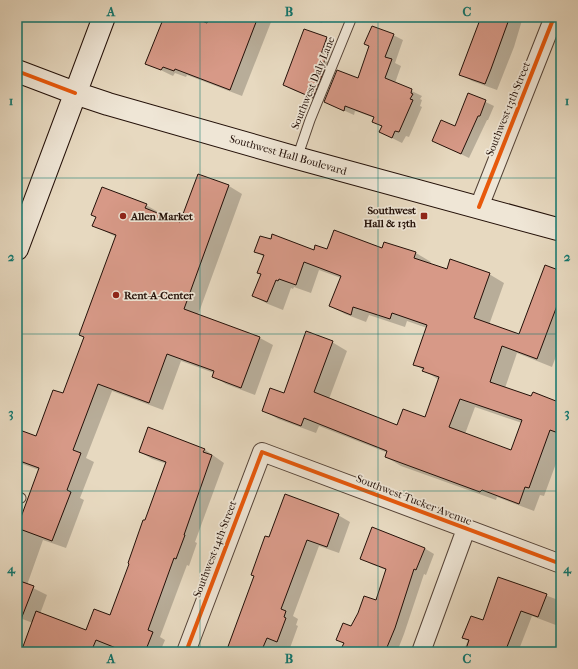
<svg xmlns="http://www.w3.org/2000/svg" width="578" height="669" font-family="'IM FELL French Canon',serif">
<rect width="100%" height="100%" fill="#e7d9c0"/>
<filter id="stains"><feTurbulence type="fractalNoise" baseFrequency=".005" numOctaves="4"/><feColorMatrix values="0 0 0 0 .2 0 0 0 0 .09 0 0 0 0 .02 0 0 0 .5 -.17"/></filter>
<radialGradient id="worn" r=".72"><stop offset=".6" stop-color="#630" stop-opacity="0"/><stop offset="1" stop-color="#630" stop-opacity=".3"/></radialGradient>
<path fill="#0003" fill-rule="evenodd" d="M165,17H273L242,96L187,75L186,77L175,73L173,76L146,63Z
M304,17H324L322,23Z
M482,17H523L514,47L497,90L472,81L461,74Z
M305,30L327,38L335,43L328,62L334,65L322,102L293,90L284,85Z
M393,35L403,40L395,63L401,66L395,83L422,96L420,99L422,100L420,106L422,107L409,137L406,136L402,143L380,132L382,126L373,121L375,118L355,111L354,115L325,102L358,79Z
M469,94L494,106L488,120H487L469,158L434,141L455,127Z
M199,175L229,186L242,194L198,315L260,338L273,345L255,395L226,384L213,376L214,373L181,361L163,410L112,391L86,458L94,462L80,498L84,500L66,548L43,540L27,585L47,595L40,614L87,631L111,616L167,464L152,459L140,452L204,449L224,463L195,542L197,543L189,566L187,565L160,637L165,640L160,652H123L109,646L106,652H22L33,623L17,617V529L39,470L17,462V430L36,437L63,395L85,337L116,237L93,225L146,205L160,213L159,215L181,224Z
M385,243L416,253L431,262L430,264L448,270L489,274L504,283L489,325L519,335L561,272V292L557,303H559L561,297V343L552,367L517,353L505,388L532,397L561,404V450L544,496L540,495L534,511L497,497L496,500L401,466L386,457L388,453L319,426L316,433L278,419L263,410L284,394L332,342L347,351L329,399L398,426L426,419L439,380L414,364L427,328L407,321L405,327L369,315L366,322L345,314L330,306L341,278L319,270L311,293L294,287L293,289L291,288L283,310L268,304L253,296L262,275L258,273L264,257L255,251L383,249ZM475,407L522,423L512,452L465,434Z
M338,515L350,522L339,553L319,546L293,616L298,619L296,625L298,626L290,648H287L286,652H226L255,576L252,575L270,538Z
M424,548L434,554L426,575L424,574L404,634L397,652H341L344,643L337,639L352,627L376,601L386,570L371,564L361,558Z
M499,578L561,601V627L532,616L518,652H463L468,640L464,637L484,622Z"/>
<path fill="#d79987" stroke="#231008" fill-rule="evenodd" d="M164,17H192L207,23L210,17H258L230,90L175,69L174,71L163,67L161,70L145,64Z
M481,17H495L508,22L491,69L485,84L459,75Z
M372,26L394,34L385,57L392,59L385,78L412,89L411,93L413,94L410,99L413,100L399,132L395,131L392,138L379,132L382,126L372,122L374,117L345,106L344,111L324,102L337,70L358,78L369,46L364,44Z
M304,29L327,37L320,57L325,59L323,65L326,66L313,98L283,85Z
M468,93L486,100L480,116H478L461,154L432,141L441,120L455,126Z
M198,174L229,185L184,309L260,337L241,388L212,377L214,371L167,354L149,403L98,384L73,450L81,453L67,490L71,492L52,541L17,528L39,468L17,460V429L36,436L53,390L63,393L84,337L79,335L116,235L92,226L96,217L91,215L102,187L147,204L145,208L180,222Z
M334,230L382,248L384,242L416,252L414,258L447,269L450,259L490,273L474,318L519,334L545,265L561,271V295L537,359L502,346L490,382L531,396L533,392L561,403V434L550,430L529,488L525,487L519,504L482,490L480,492L385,457L387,451L304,418L301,426L262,411L270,388L284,393L306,331L333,341L314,392L397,425L403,409L425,417L439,377L422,371L424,368L413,365L427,325L392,313L390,319L353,307L351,315L329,306L341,276L304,262L296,285L279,279L278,281L276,280L267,302L252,296L261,274L257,273L264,255L254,252L260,236L271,239L272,234L314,250L315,245L327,249ZM460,399L522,420L511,450L449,427Z
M148,427L205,449L203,452L212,455L184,535H185L176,559L174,558L148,630L153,632L145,652H126L96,640L91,652H21L36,611L86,630L94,609L110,615L129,564L128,563L143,520H145L166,462L139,452Z
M285,494L339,514L327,547L307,540L281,609L286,611L284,617L286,618L277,642L267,638L261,652H226L254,576L251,575L265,536L269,537Z
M372,527L425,548L416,570L414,569L395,628L385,652H353L342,647L344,643L336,640L343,623L351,626L358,613L364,596L376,600L386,569L360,559Z
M498,577L547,594L538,617L521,611L505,652H465L469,640L462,638L471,616L483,620Z
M17,580L34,586L18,627H17Z"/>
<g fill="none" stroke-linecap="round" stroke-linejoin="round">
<g stroke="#544236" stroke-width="11">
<path id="service" d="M297,158L310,120L352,17
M17,496L21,498"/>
</g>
<g stroke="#544236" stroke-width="20">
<path id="minor" d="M479,207L554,17
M186,652L262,452L561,564
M421,652L466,529"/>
</g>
<g stroke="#231008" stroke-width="24">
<path id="secondary" d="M17,71L75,93L108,104L297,158L561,230
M17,249L104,17"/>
</g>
<use href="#service" stroke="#efe6d6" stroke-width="9"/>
<use href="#minor" stroke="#efe6d6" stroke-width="18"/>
<use href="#secondary" stroke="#efe6d6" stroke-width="22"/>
<g stroke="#efe6d6" stroke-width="6">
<path id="cycleway" d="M17,71L75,93
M479,207L554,17
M186,652L262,452L561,564"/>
</g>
<use href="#cycleway" stroke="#e8590c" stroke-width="4"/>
</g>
<path fill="none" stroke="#0f766e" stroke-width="1" stroke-opacity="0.55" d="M200,17V652M378,17V652M17,178H561M17,334H561M17,491H561"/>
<g fill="#8f2418" stroke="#efe6d6" stroke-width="1.5">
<circle cx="123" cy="216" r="4"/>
<rect x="420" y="212" width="8" height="8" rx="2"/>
<circle cx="116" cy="295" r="4"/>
</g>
<g text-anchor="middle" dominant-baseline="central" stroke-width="3.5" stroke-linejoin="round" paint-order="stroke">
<g font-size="11" fill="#231008" stroke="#efe6d6">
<text transform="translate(313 83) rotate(-68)">Southwest Daly Lane</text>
<text transform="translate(508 109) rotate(-68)">Southwest 13th Street</text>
<text transform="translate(288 155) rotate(16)">Southwest Hall Boulevard</text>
<text transform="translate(414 500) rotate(21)">Southwest Tucker Avenue</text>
<text transform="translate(215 549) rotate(-69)">Southwest 14th Street</text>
</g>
<g font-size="11" font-weight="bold" fill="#231008" stroke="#efe6d6" text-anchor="start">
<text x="416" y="210" text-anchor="end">Southwest<tspan x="416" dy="13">Hall &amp; 13th</tspan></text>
<text x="131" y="216">Allen Market</text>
<text x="124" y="295">Rent-A-Center</text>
</g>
</g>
<rect width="578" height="669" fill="none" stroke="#e7d9c0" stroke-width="44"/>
<rect x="22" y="22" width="534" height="625" fill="none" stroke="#0f766e" stroke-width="1.5"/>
<g font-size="13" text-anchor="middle" font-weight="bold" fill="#0f766e">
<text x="111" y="16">A</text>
<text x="289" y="16">B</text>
<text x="467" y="16">C</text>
<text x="11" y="105">1</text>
<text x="567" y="105">1</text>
<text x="11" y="261">2</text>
<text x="567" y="261">2</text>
<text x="11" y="417">3</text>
<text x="567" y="417">3</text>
<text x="11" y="573">4</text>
<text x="567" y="573">4</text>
<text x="111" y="663">A</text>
<text x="289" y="663">B</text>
<text x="467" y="663">C</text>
</g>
<rect width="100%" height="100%" filter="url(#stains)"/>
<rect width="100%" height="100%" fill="url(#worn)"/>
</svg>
